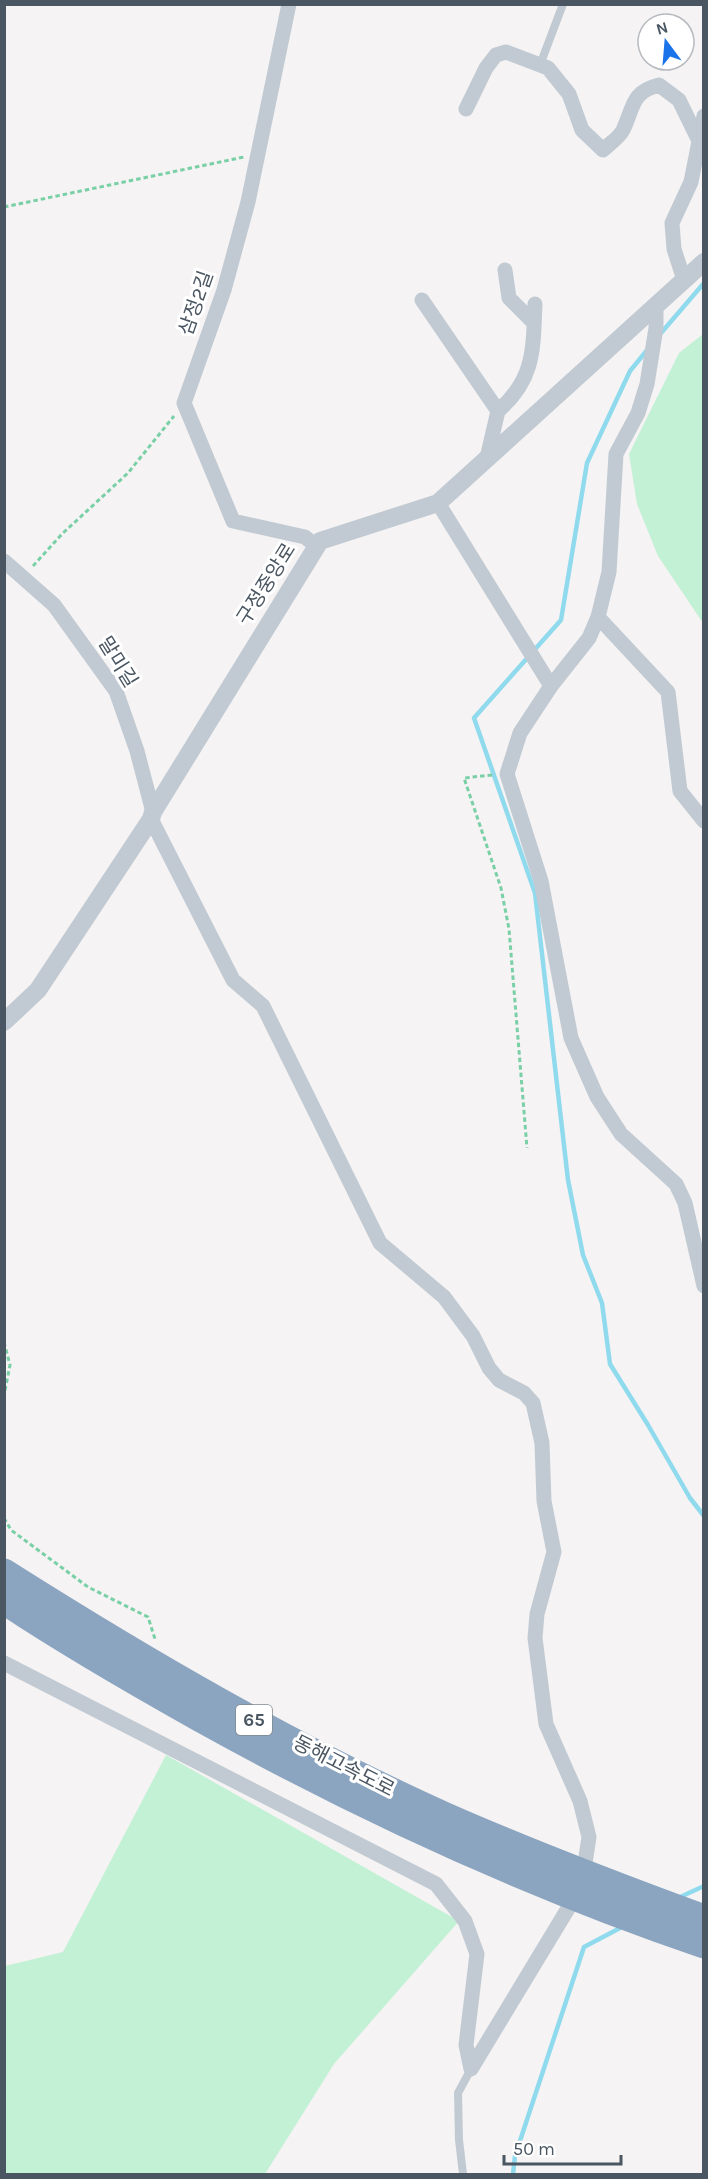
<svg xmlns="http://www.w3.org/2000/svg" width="708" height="2179" font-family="Karla,'Noto Sans KR',sans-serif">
<rect width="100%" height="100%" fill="#f5f3f3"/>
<path fill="#c3f1d5" d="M703,334V623L658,556L637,504L629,454L679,353Z
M166,1755L459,1921L334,2064L265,2174H5V1966L63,1952Z"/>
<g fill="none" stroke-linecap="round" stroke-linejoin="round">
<path stroke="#90daee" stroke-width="4.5" d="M661,333L704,283
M648,349L630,371L587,463L561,620L474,718L535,893L568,1180L583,1255L602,1303L610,1364L648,1425L690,1498L704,1516
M678,1898L704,1886
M513,2174L515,2156L584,1947L622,1927"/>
<path stroke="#7ad0a6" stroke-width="3" stroke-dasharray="4.5 3" stroke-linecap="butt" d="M4,207L244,157
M33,566L62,534L128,473L174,416
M492,775L464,778L501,888L509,929L527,1148
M4,1342L10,1365L4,1396
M4,1518L11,1530L88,1587L148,1617L155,1639"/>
<path stroke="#c1cad2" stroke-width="8" d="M540,65L563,4
M463,2174L459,2140L458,2093L471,2069"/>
<path stroke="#c1cad2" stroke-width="15" d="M289,4L248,202L224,290L184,403L233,521L305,537L316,546
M466,109L486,68L496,55L506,52L548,68L569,94L582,130L603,150C609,144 619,138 623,130C634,107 631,92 659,85L679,100L698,139
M505,270L509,298L534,323
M684,280L674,249L672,223L691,182L704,116
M422,300L498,411L487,458
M656,306V328L647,384L638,413L616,454L609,572L598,617L589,638L551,686L520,733L507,774L541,881L571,1038L597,1097L621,1134L676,1184L685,1203L704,1286
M498,411C535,379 533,349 535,304
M438,503L551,686
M4,561L54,605L116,691L137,751L153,812
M598,617L668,692L680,791L704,821
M4,1663L436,1884L465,1921L477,1954L466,2045L471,2069L575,1897L584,1870L589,1837L580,1801L546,1724L535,1638L537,1614L554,1552L544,1501L542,1443L533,1403L524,1393L499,1380L489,1368L473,1336L444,1297L380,1243L263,1006L233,980L151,819"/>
<path stroke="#c1cad2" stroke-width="18" d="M4,1022L38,990L151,819L153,812L320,541L438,503L704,262"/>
<path stroke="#8ba5c1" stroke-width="27" d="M4,1572C146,1662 292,1747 446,1816C530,1853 617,1886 704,1918
M4,1601C67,1643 133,1681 199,1718C361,1808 528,1885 704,1945"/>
</g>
<g text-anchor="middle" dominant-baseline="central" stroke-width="6" stroke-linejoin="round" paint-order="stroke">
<rect fill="#fff" stroke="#808990" stroke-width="1.5" x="236" y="1705" width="36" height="30" rx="4.5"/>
<g font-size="18" font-weight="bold" fill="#4a5661">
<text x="254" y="1720">65</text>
</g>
<g font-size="20" fill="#4a5661" stroke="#fff">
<text transform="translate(196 303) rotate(-71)">삼정2길</text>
<text transform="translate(266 584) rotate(-58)">구정중앙로</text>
<text transform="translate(118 662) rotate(58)">말미길</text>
<text transform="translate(344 1766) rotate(27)">동해고속도로</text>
</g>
</g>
<rect width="708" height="2179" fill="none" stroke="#4a5661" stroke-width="12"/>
<g transform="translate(666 42) rotate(344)"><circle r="28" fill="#ffffff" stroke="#b7bbc0" stroke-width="1.5"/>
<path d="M0-4.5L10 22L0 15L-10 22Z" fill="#1a73e8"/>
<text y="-9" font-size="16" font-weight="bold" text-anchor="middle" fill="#4a5661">N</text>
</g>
<path d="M504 2155v9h117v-9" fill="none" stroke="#4a5661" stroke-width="3"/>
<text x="513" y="2155" font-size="18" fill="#4a5661" stroke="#ffffff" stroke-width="4.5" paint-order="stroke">50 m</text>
</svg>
